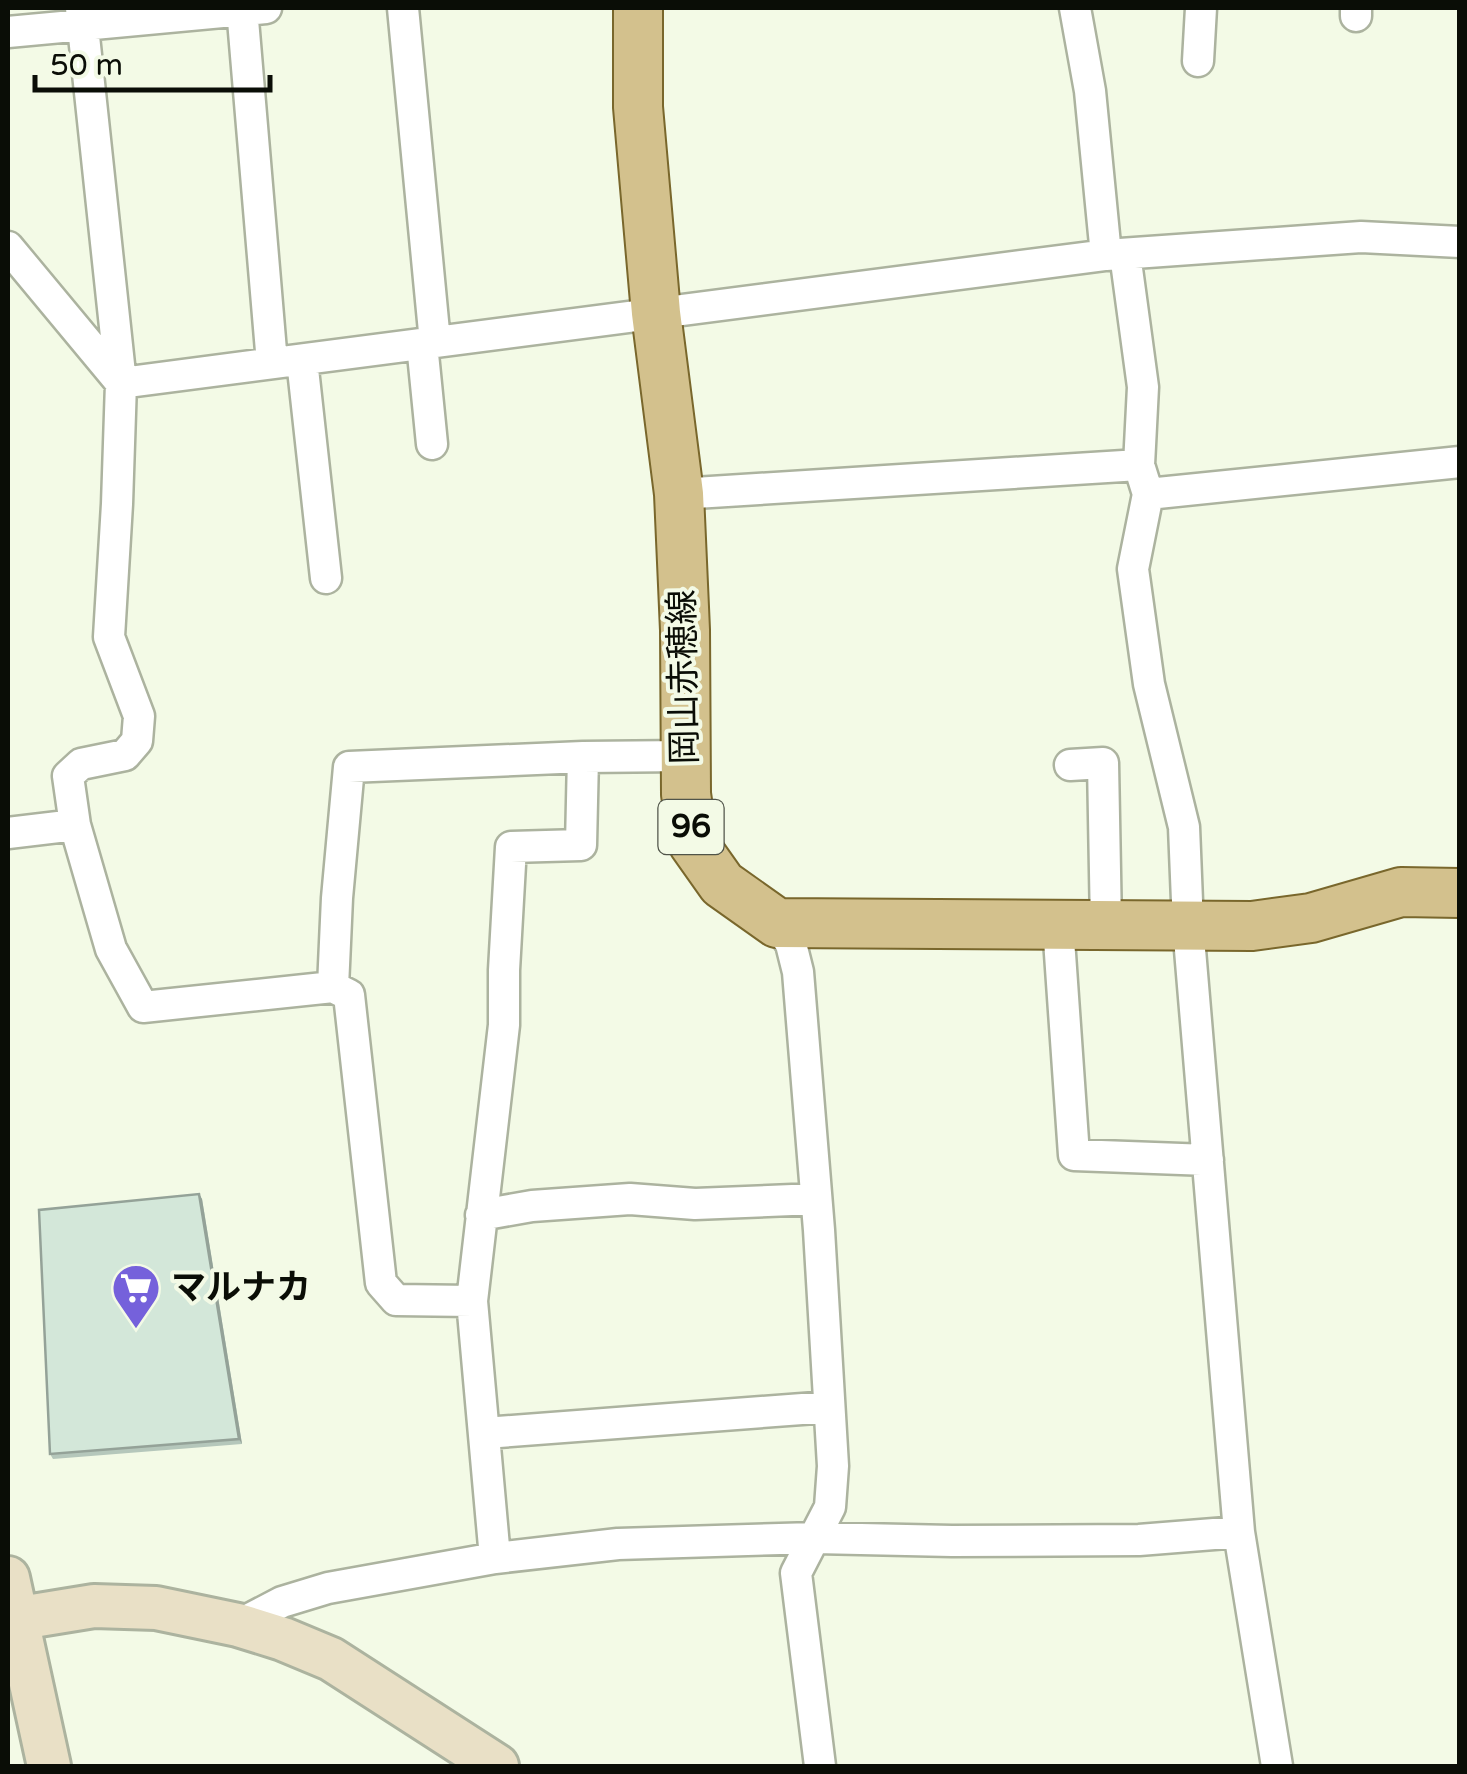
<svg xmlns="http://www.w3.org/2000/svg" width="1467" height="1774" font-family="'Varela Round','Noto Sans JP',sans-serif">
<rect width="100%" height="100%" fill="#f3fae6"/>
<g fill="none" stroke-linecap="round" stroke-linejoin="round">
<g stroke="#acb39f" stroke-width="35">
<path id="street" d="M81,8L121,383L1106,255L1361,237L1460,242
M242,8L272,363
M403,8L435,342
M1075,8L1090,91L1106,255
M1356,8V16
M8,32L266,8
M1198,61L1201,8
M8,247L121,383L117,504L109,637L139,716L137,741L125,755L81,764L68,776L75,825L8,833
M1125,254L1143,387L1139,465L1148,494L1133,569L1149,684L1184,827L1188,926L1239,1532L1277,1766
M422,344L432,444
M302,360L326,578
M679,494L1139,465
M1148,494L1460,462
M1070,765L1103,763L1106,926
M75,825L111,949L143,1007L333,987L337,898L349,767L583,757L686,756
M777,923L791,944L798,972L819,1230L833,1466L830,1507L796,1573L820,1766
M1058,925L1074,1155L1208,1160
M333,987L349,995L381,1283L396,1300L472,1301
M481,1215L532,1206L630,1199L695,1204L816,1199
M485,1433L829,1407
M495,1558L472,1301L504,1025V970L511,847L581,845L583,757
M238,1625L282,1602L328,1588L495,1558L618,1544L815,1538L952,1541L1139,1540L1239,1532"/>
</g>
<g stroke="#acb39f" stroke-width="48">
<path id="secondary" d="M8,1578L49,1766
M8,1620L94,1606L156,1608L238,1625L283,1639L331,1659L497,1766"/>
</g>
<g stroke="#79672c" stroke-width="52">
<path id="primary" d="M638,8V107L656,313L679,494L685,630L686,794L693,843L722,884L777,923L1252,926L1311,918L1401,892L1460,893"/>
</g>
<use href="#street" stroke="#fff" stroke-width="30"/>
<use href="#secondary" stroke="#e9e0c6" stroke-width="42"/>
<use href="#primary" stroke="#d3c18d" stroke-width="48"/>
</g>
<path fill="#b5c7bb" d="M199,1194L202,1199L242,1444L53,1459L50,1454Z"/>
<path fill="#94a298" d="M199,1194L202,1199L242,1444L239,1439Z"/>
<path fill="#d3e7d9" stroke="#94a298" stroke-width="2.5" d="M199,1194L239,1439L50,1454L39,1210Z"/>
<defs>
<g id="supermarket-pin" transform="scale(2.5)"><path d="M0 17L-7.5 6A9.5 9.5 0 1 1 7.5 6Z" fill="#7561db" stroke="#f3fae6"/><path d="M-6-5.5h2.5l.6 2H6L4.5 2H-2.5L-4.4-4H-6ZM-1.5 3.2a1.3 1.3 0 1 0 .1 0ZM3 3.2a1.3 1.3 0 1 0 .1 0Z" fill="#fff"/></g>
</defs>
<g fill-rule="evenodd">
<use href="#supermarket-pin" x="136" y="1288"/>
</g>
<g text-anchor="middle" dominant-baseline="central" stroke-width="8" stroke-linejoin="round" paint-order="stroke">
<rect fill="#f3fae6" stroke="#505449" stroke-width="2.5" x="658.5" y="800" width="65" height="54" rx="8"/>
<g font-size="32" font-weight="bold" fill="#0a0d06">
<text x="691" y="827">96</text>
</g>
<g font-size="35" fill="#0a0d06" stroke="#f3fae6">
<text transform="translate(684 677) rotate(-91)">岡山赤穂線</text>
</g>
<g font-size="35" font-weight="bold" fill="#0a0d06" stroke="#f3fae6" text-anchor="start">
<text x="171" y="1288">マルナカ</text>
</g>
</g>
<rect width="1467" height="1774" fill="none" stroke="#0a0d06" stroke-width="20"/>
<path d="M35 75v15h235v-15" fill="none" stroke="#0a0d06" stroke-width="5"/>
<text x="50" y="75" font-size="30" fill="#0a0d06" stroke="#f3fae6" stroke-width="8" paint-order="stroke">50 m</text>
</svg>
